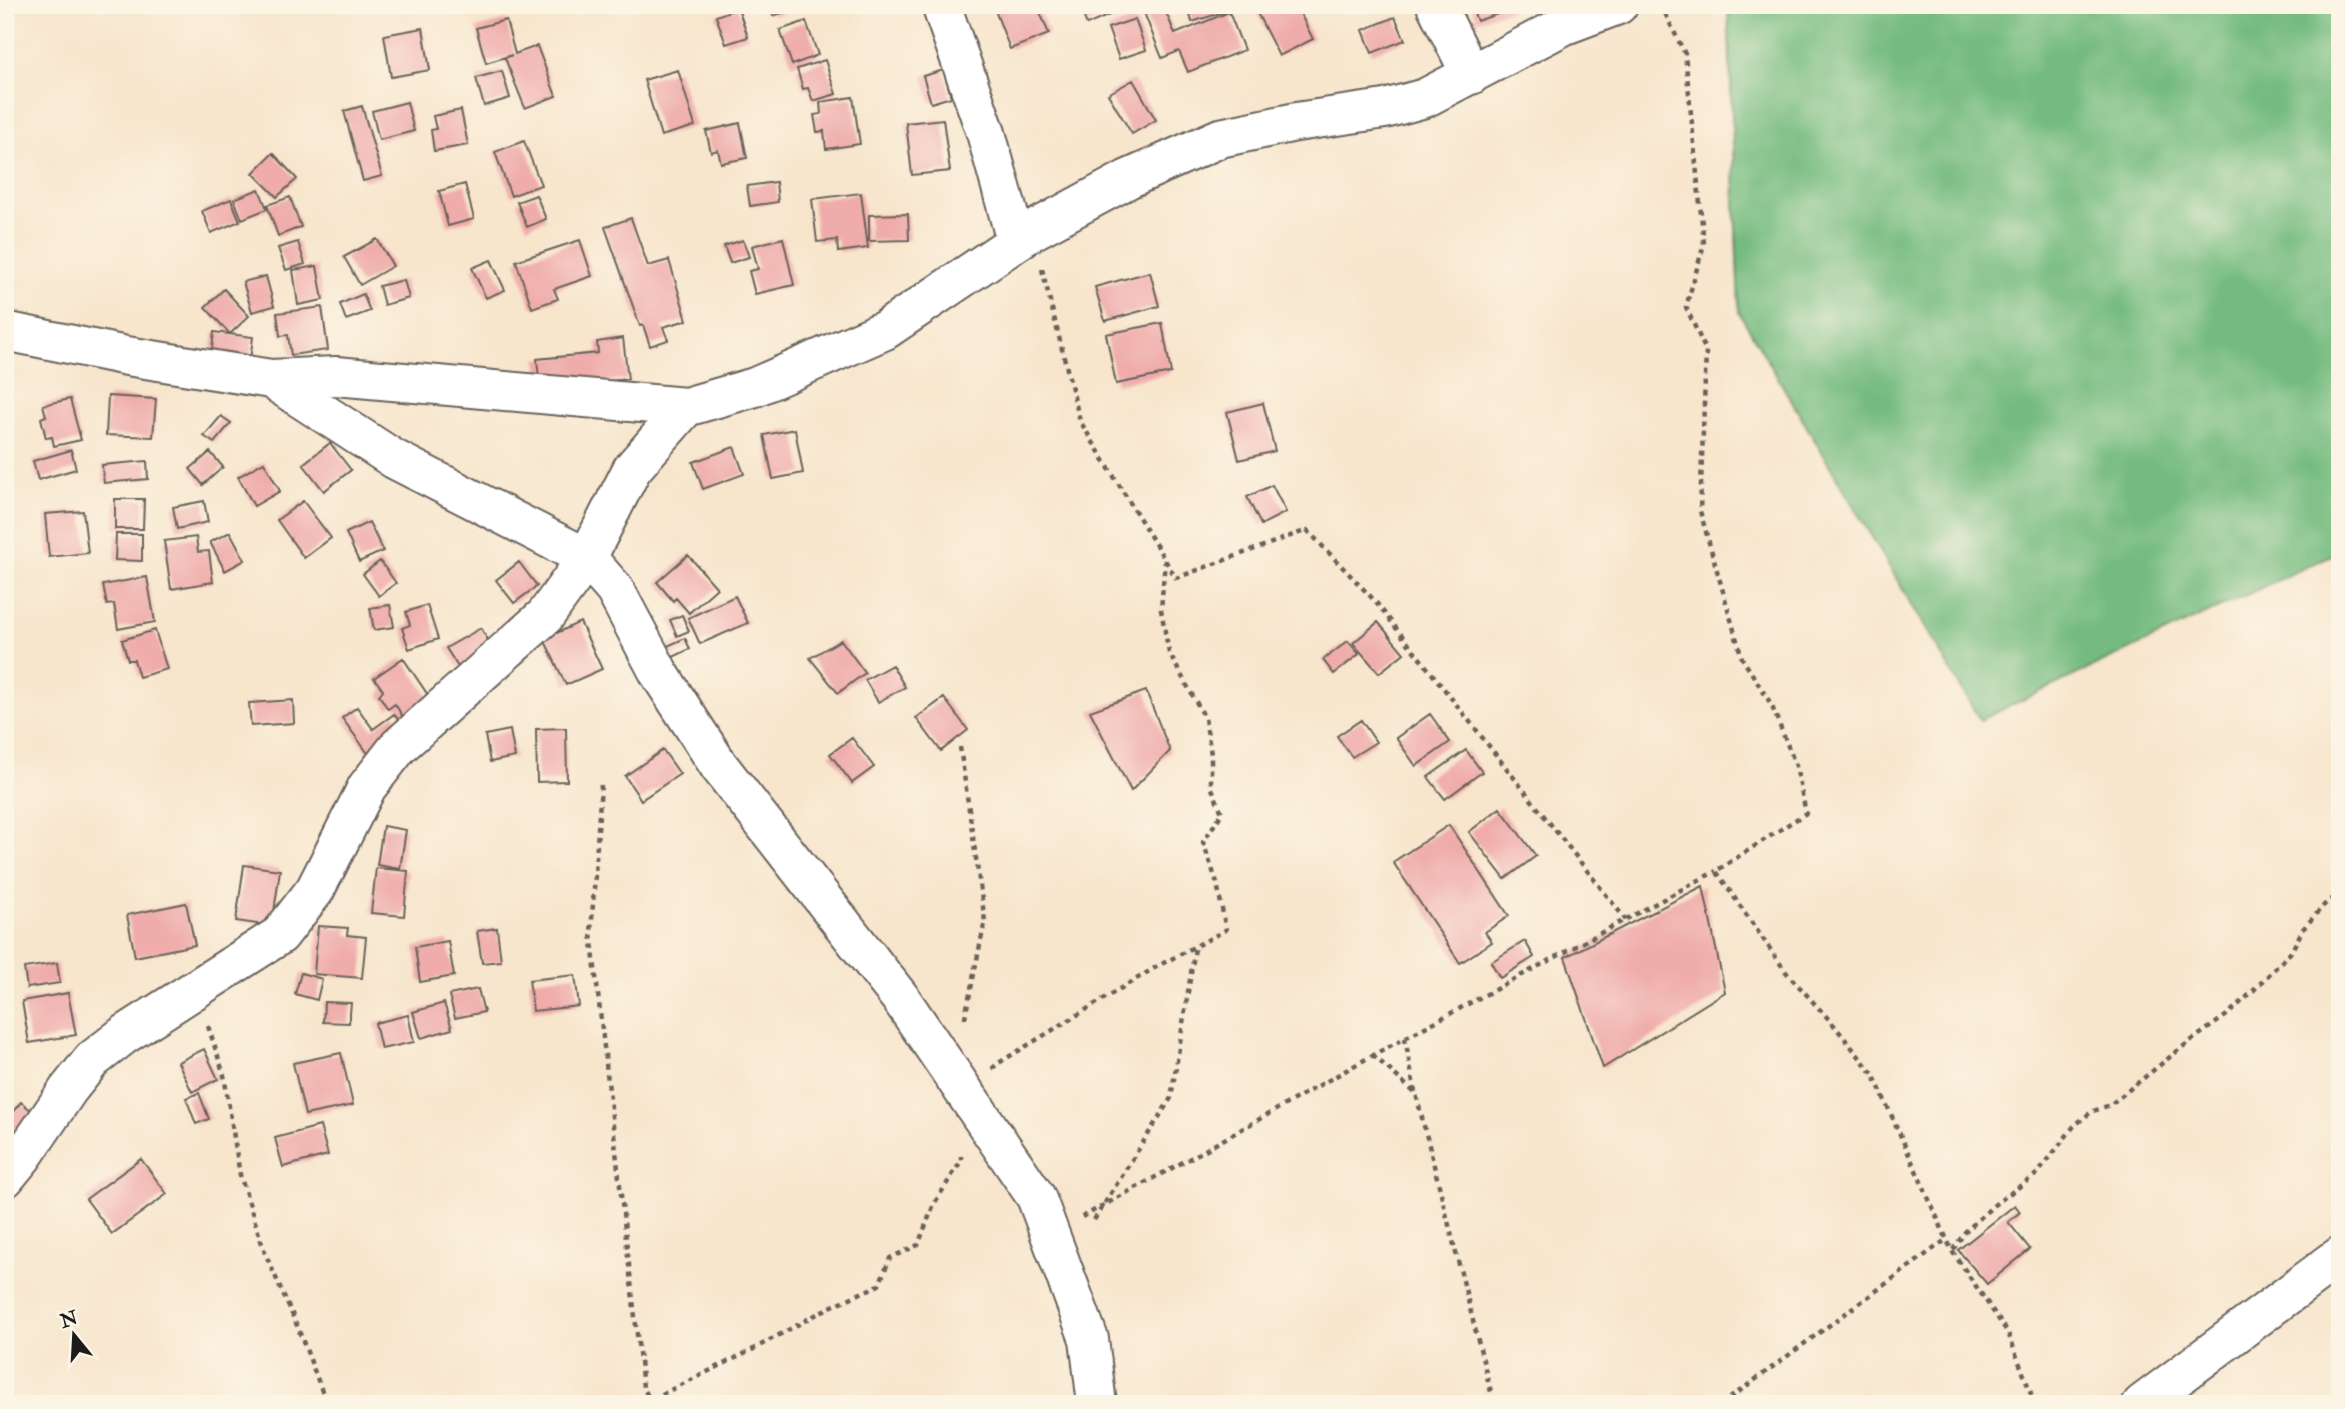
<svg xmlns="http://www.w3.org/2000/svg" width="2345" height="1409" font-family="'IM FELL Double Pica',serif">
<rect width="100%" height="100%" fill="#fcf5e5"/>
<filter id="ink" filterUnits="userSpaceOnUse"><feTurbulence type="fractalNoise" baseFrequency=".0143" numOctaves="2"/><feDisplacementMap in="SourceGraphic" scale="14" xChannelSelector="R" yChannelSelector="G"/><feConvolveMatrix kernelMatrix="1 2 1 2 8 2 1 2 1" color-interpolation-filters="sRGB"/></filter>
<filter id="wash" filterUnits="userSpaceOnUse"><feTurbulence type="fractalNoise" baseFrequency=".00686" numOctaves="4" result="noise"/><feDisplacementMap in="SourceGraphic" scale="28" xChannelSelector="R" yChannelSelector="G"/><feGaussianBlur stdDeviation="1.57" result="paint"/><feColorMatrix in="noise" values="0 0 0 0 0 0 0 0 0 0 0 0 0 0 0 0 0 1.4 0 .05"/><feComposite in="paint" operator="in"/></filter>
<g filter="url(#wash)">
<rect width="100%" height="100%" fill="#f7e5cc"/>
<path fill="#75bb7f" stroke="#486c4e" stroke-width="2" d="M1728,5H2340V551L1980,720L1739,312Z"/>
<g id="blocks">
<path fill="#efacaa" d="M769,5H803V6L773,16Z
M993,5H1037L1049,34L1010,49Z
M1079,5H1119L1121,10L1087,25Z
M1141,5H1163L1175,34L1229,12L1244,50L1188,72L1179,51L1162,58Z
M1187,5H1228L1230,10L1192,22Z
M1253,5H1296L1313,39L1279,56Z
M1471,5H1511L1512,9L1477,21Z
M738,8L748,37L726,44L716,16Z
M1395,17L1405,40L1372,53L1363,30Z
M1135,19L1146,50L1119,59L1108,28Z
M506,20L515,54L537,46L556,96L525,108L505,58L512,55L486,63L476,28Z
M806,21L818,55L792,65L780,30Z
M423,28L430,70L391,77L384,35Z
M825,60L836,94L813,101L808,88L803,89L797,69Z
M678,70L695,126L661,136L644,80Z
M944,70L951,97L931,103L923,76Z
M502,71L510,98L484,106L476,78Z
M1133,80L1156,120L1132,134L1108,94Z
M853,97L860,144L826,149L824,131L817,132L814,115L821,114L820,102Z
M407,102L414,131L379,140L372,111Z
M362,106L382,176L363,181L344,111Z
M461,110L468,145L434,151L431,130L436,129L433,116Z
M943,119L950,171L912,175L906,123Z
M740,123L747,158L721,163L718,150L711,152L706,131Z
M524,141L541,185L511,196L495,152Z
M273,153L297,179L277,197L253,173Z
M776,182L778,202L750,206L747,186Z
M465,184L474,219L448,226L439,191Z
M259,189L267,209L242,219L234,199Z
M861,193L868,248L838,252L837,240L817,242L812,199Z
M536,195L546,219L527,227L517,202Z
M290,197L301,227L278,236L267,205Z
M231,199L240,221L211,233L202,211Z
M908,214L909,240L869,241V215Z
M631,218L648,266L669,260L687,320L663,327L668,340L650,346L643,325L640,326L605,227Z
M783,238L794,285L755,294L749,271L758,269L752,246Z
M377,239L393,266L360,285L344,257Z
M580,240L592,276L554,289L558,299L532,308L516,261Z
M743,240L749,257L730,263L724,246Z
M298,242L305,264L286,270L278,248Z
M491,260L505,290L486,298L472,268Z
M317,266L323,300L298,305L293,270Z
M1150,272L1159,306L1105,321L1095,287Z
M266,276L274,306L252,312L243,282Z
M404,280L409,298L384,305L379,286Z
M224,289L249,316L230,334L205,307Z
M363,294L370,311L346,320L340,304Z
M322,307L328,350L291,355L288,335L280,336L277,313Z
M1162,323L1171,373L1116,384L1106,334Z
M214,332L253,337L250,361L211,357Z
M623,338L628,379L540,388L537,359L598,353L597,342Z
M108,396L156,399L153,437L106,435Z
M70,399L81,440L54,446L52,437L46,438L41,418L46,416L43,405Z
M1263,403L1275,451L1239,460L1227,412Z
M221,416L231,423L214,443L204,436Z
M795,429L803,473L773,479L764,435Z
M330,443L351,470L324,491L303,464Z
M734,447L744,474L703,489L693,462Z
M71,450L76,469L38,480L33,461Z
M210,452L223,467L203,485L190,469Z
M147,461L148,479L104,483L102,465Z
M264,462L280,491L254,506L238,477Z
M1272,485L1286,512L1261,525L1247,497Z
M115,499H144L143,529H115Z
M204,501L208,522L177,529L173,507Z
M303,501L331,538L304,558L277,520Z
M83,511L88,553L49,557L45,514Z
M369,522L383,551L359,562L346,533Z
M230,532L245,560L225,571L210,542Z
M116,534H142V561L115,560Z
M196,537L198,552L209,551L213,582L171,589L164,541Z
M688,555L717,588L689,613L676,598L673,601L657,582Z
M380,561L396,583L379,596L363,574Z
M519,562L537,586L514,603L496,580Z
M147,577L155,622L118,629L114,604L107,605L103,585Z
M735,596L748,623L700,644L688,618Z
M390,605L394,627L374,630L370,608Z
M427,605L438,639L409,649L402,628L410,625L406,612Z
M682,615L689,631L677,636L670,620Z
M580,622L602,669L566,685L544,639Z
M1378,622L1404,653L1379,673L1353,643Z
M481,628L492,648L458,667L446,648Z
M155,630L167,669L139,677L134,660H128L122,640Z
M685,638L690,649L667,660L661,649Z
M841,640L865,673L838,693L810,658Z
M1348,641L1359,654L1334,674L1323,660Z
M403,658L430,698L403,717L395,704L388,709L379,695L383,690L374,678Z
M892,665L905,687L878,702L865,680Z
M1146,691L1170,751L1131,791L1090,711Z
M944,698L968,730L941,751L916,718Z
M293,700L294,723L251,726L249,703Z
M357,707L373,729L394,714L406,729L370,756L342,718Z
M1430,714L1450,742L1416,766L1396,738Z
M1361,720L1376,742L1352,757L1337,736Z
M566,728L567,781L537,782L536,729Z
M510,730L515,757L490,762L485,735Z
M852,738L874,767L852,783L830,754Z
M663,750L680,774L641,800L625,776Z
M1466,750L1482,772L1445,799L1428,777Z
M1500,808L1536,856L1505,879L1469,832Z
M1449,825L1509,916L1485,932L1492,942L1460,963L1393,862Z
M383,826L406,830L400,869L377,865Z
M244,865L280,870L272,926L236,921Z
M376,868L408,871L404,916L371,913Z
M1703,886L1725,992L1603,1068L1565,957Z
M186,903L195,945L135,957L127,915Z
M318,926L348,928L347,935L366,937L362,978L314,974Z
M497,928L501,961L482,963L477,931Z
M448,941L454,976L420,982L415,947Z
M1525,941L1534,957L1500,978L1491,962Z
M57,963L60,983L27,988L24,968Z
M301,973L322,979L317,1000L295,994Z
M575,975L579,1006L533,1011L529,980Z
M478,989L484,1012L455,1018L449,995Z
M68,993L76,1035L29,1043L22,1001Z
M324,1002L351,1003L349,1023L323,1022Z
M444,1003L452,1029L421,1038L413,1012Z
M408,1015L414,1042L381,1049L375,1023Z
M204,1049L218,1079L192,1092L178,1062Z
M341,1053L353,1105L305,1115L293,1063Z
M199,1093L209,1119L196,1124L186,1098Z
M21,1102L39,1117L5,1157V1121Z
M320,1126L328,1155L283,1167L275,1138Z
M141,1159L167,1194L112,1234L86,1199Z
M2015,1205L2020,1212L2008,1222L2030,1249L1987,1284L1958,1250Z"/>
</g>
</g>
<g filter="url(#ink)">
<use href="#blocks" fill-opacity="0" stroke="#69625a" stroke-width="2"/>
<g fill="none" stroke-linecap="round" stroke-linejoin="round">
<g stroke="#69625a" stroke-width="42">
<path id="minor" d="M941,5L986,133L1016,241
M1436,5L1471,75
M5,331L127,356L271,379L394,459L587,558L615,590L659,673L719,766L901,999L1036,1197L1089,1339L1097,1404
M271,379L336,376L686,407
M5,1178L23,1156L68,1090L92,1060L124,1035L280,935L315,890L367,787L399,746L545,616L587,558L632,469L686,407L755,387L885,330L1032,231L1128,179L1220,138L1296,122L1385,109L1425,98L1565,25L1618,5
M2142,1404L2340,1256"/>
</g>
<path stroke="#69625a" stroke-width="4.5" stroke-dasharray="5 5" stroke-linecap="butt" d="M1661,5L1685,54L1704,244L1686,307L1706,351L1700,511L1742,658L1771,704L1796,766L1806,813L1716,871L1786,972L1833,1024L1873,1074L1952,1251L2008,1333L2035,1404
M1042,269L1080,421L1176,578L1307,530L1374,600L1626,920
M960,747L985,921L964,1022
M601,785L591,933L643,1387L650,1400
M208,1026L224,1075L240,1175L265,1253L296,1323L327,1404
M1405,1038L1415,1092
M1373,1055L1416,1094L1494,1404
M992,1069L997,1064L1156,967L1226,930L1217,883L1203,842L1222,813L1211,786V754L1205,718L1169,653L1161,610L1165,560
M1082,1217L1196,1155L1373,1055L1716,871
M1094,1220L1171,1098L1195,948
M1953,1250L1965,1232L1994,1205L2038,1173L2074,1126L2091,1112L2110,1105L2185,1045L2227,1015L2250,994L2291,952L2303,929L2324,905L2340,893
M574,1404L578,1401L650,1400L750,1351L828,1308L879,1285L890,1258L918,1245L934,1204L961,1161V1156
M1722,1404L1947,1239"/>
<use href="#minor" stroke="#fff" stroke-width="38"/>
</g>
</g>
<rect width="2345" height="1409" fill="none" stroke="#fcf5e5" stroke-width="28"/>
<g transform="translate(74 1335) rotate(342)" stroke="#fcf5e5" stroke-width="5" paint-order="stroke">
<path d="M0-5L12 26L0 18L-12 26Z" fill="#1c1c1c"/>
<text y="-10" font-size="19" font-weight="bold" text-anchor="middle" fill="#1c1c1c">N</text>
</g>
</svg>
